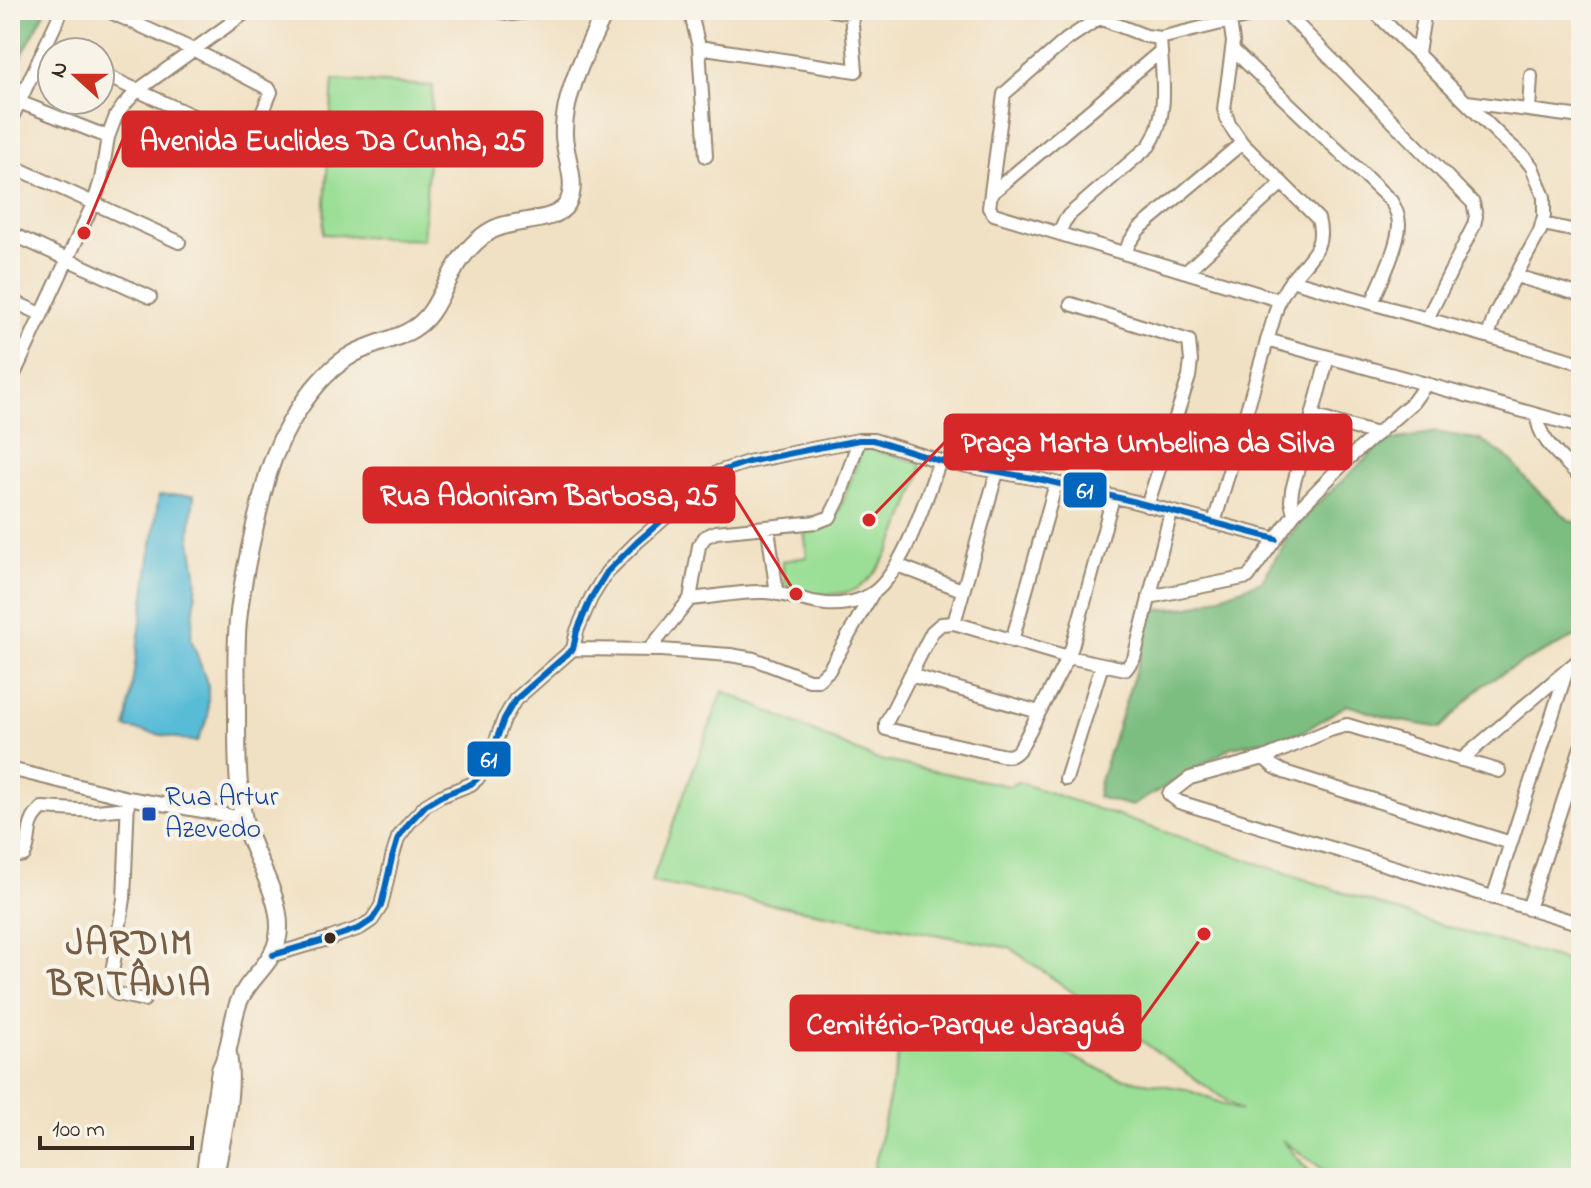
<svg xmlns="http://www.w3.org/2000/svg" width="1591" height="1188" font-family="'Indie Flower',sans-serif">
<rect width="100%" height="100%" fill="#f7f3e8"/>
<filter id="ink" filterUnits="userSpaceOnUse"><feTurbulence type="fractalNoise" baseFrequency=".0125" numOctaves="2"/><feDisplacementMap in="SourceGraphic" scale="16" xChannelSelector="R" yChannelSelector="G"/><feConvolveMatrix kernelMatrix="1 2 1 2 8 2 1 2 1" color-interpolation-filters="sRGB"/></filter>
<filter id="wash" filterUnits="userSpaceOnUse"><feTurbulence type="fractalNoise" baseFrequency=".006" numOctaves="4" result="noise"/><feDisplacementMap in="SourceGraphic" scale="32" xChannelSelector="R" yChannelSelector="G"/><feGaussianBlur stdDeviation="1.8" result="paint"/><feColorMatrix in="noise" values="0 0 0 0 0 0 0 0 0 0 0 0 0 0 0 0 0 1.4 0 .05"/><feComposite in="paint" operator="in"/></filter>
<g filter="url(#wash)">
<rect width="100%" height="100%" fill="#f1e1c4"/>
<path fill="#9bdf97" stroke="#6b845a" stroke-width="2" d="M333,80L433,86L423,240L323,234Z
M869,448L917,462L921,466L920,476C907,509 890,568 858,588C842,597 808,595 791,591L785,583L782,561L807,557L804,529L828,525L836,519L862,450Z
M723,691L875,759L1009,786L1018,782L1424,920L1581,965V1178H1332L1327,1172L1282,1140L1315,1178H872L910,1000L958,1012L1075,1058L1115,1077L1185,1089L1241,1111L1010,948L651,882Z"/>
<path fill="#7cbe80" stroke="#5c744f" stroke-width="2" d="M10,10H46L10,78Z
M1435,432L1481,440L1512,461L1529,483L1569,520L1581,525V634L1509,669L1482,686L1441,728L1395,720L1347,705L1301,733L1232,747L1132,806L1097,797L1100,781L1155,610L1191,607L1262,581L1287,539L1314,507L1384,442Z"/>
<path fill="#59bcd7" stroke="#4a737a" stroke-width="2" d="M159,495H194L190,533L197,580L191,638L208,686V717L197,742L126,728Z"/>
</g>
<g filter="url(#ink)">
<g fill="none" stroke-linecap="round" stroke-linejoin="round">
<g stroke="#968671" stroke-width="16">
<path id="street" d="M491,10L512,14L545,10
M690,10L699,47
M1275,10L1160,38L1146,36L1099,18L1066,40L1004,94L989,208L994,214L1279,300
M1288,10L1291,18L1473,203L1476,216L1474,225L1427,319
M1373,10L1500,136L1525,158L1532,167L1544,197V216L1540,231L1496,312L1488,336
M1232,49L1391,201C1396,209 1399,216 1399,225C1399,245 1380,284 1372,303
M1418,53L1425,10
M100,73L247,141L253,135L271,92L269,89L194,50L106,10
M19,102L108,137
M1467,102L1581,117
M1529,110L1531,76
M10,122L62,10
M706,156L699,47L856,71L851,13L832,10
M10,165L179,242
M993,192L1161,51
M1543,224L1581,232
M10,233L150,297
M1059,233L1064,222L1069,215L1149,146C1170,115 1162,74 1160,38
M1126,252L1129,243L1139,229L1242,143
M1187,271L1282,183
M1516,276L1581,295
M1291,280L1581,363
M10,300L41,314
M1071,304L1189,341L1191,361L1189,377L1147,506
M1267,340L1581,427
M10,383L94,202L101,180L108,137L116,116L123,106L138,90L249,10
M1537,415C1537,440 1565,460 1581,478
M1312,416L1377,434
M1113,497L1072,647L1068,657L1021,747C1015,755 1011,757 1001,755L886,729V723L932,632L941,624L954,623L1068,657L1126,669L1134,658L1171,512
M1294,514L1291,501L1292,490L1328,357
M1214,523L1279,300C1284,292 1288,284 1294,277C1310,257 1326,247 1318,219L1242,143L1229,124L1224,109L1233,42L1230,21
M768,528L777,594
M897,565L962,590
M1149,597L1248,577L1294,514L1349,458L1413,402L1426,384
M690,599C715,597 740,591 765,592C785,593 805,602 826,604C839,605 856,603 868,596C902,579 926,496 940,461
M954,623L997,472
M1012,641L1056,483
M573,649L661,650L730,655L754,659L809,680H818L829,670L872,594
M649,650L690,599L699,546L705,537L716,532L817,522L830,517L839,499L859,440
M910,675L1039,712
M1264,758L1273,766L1284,772L1511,843
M1461,760L1581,658
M10,769L128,798L243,818
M1499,771L1347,725L1330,730L1264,758L1190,778L1169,794L1179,802L1581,924
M1066,779L1102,665
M128,798L124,899L111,979L112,987L117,994L144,1000
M10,857L24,855C31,844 27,831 33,820C33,818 41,809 42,808L96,811L128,808
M1493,898L1567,670
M1528,909L1581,747
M273,955L331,938L360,928L372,920L381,906L392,858L398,838L408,824L426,805L441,796L471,784L477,779L487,765L504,719L515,700L573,649L577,631L591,598L607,572L637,542L718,472L748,462L817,448L859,440H873L940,461L1043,480L1132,501L1276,539"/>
</g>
<g stroke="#968671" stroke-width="20">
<path id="secondary" d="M204,1178L220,1070C232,1046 230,1027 238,1004C248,975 278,964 279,928C280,891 249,851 243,815C237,783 237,748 237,715C237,684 235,652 238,621C243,572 255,522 268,474C281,431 313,377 353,354C374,342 403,339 421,323C434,312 440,295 448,281C458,261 472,241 492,230C513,218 555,224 567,204C579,185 565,157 564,136C562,96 588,47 605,12L613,10
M215,1178C221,1138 235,1095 228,1054"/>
</g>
<use href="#street" stroke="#fff" stroke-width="12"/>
<use href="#secondary" stroke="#fff" stroke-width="16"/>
<g stroke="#f7f3e8" stroke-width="12">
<path id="bus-1" d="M273,955L331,938L360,928L372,920L381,906L392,858L398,838L408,824L426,805L441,796L471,784L477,779L487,765L504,719L515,700L573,649L577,631L591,598L607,572L637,542L718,472L748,462L817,448L859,440H873L940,461L1043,480L1132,501L1276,539"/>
</g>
<use href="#bus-1" stroke="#0065bd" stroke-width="6"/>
</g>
</g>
<rect fill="#1a4fb4" stroke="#f7f3e8" stroke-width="3" x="141" y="806" width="16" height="16" rx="4"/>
<circle fill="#3b2a1e" stroke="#f7f3e8" stroke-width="3" cx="330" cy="938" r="7"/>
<g text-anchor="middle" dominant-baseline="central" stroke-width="8" stroke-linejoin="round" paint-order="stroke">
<g font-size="28" fill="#164399" stroke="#f7f3e8" text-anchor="start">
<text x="165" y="798">Rua Artur<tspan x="165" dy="32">Azevedo</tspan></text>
</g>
<g font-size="36" font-weight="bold" letter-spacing="2" fill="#765d44" stroke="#f7f3e8">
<text x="130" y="945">JARDIM<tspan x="130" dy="41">BRITÂNIA</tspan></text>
</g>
</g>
<path fill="none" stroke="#d62828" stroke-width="3" d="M84 233L123 139M869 520L945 442M796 594L734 495M1204 934L1140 1023"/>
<g fill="#d62828" stroke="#f7f3e8" stroke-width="3">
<circle cx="84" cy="233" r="8"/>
<circle cx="869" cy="520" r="8"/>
<circle cx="796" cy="594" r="8"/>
<circle cx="1204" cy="934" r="8"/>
</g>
<g fill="#d62828" stroke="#d62828" stroke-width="3">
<rect x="123" y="112" width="419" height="54" rx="8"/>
<rect x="945" y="415" width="406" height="54" rx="8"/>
<rect x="364" y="468" width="370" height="54" rx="8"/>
<rect x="791" y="996" width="349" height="54" rx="8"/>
</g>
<g font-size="30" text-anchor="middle" font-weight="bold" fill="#fff">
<text x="333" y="150">Avenida Euclides Da Cunha, 25</text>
<text x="1148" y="452">Praça Marta Umbelina da Silva</text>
<text x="549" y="505">Rua Adoniram Barbosa, 25</text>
<text x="965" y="1034">Cemitério-Parque Jaraguá</text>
</g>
<g stroke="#f7f3e8" stroke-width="3">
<rect x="1062" y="471" width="46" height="38" rx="8" fill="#0065bd"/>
<rect x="466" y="740" width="46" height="38" rx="8" fill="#0065bd"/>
</g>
<g font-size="22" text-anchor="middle" font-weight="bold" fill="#fff">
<text x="1085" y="498">61</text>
<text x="489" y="767">61</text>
</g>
<rect width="1591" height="1188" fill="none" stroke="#f7f3e8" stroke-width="40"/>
<g transform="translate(76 76) rotate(291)"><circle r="38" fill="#f7f3e8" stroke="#aca397" stroke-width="2"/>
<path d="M0-6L14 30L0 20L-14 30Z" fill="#c8321e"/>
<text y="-12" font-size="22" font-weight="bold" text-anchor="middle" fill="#3b2a1e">N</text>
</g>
<path d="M40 1136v12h152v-12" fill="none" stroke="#3b2a1e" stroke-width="4"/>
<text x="52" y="1136" font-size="24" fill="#3b2a1e" stroke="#f7f3e8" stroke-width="6" paint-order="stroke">100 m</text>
</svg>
